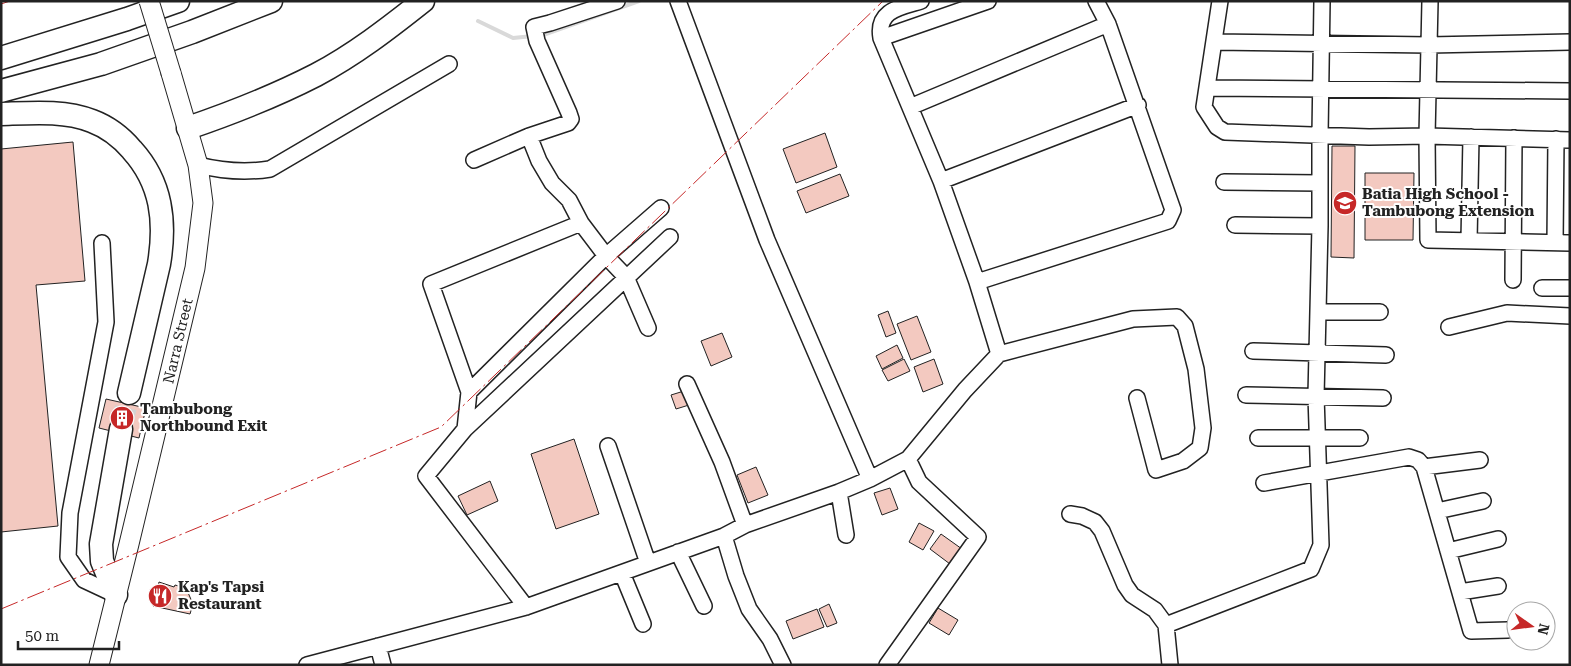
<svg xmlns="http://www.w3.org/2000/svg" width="1571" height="666" font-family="'Roboto Serif',serif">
<rect width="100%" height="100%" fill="#fff"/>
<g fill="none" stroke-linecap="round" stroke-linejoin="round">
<path stroke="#d9d9d9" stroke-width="4" d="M478,21L513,38L533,36
M540,36L639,1"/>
</g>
<path fill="#f3c9c0" stroke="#222" d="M825,133L837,167L796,183L783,149Z
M73,142L85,281L36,285L58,526L1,532V149Z
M1332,146H1355L1354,258L1331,257Z
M1365,173H1414L1413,240H1365Z
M840,174L849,196L806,213L797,191Z
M888,311L896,333L886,337L878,315Z
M917,316L931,352L911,360L897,324Z
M722,333L732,357L711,366L701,341Z
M897,345L903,358L882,369L876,356Z
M904,359L910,371L888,381L882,370Z
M934,359L943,384L923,392L914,367Z
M684,391L689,405L676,409L671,395Z
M106,399L146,408L139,438L99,428Z
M574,439L599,514L556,529L531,454Z
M756,467L768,495L748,503L737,475Z
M490,481L498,501L467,515L458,496Z
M890,488L898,509L882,515L874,493Z
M919,523L934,531L923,550L909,542Z
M941,534L962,549L950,564L930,549Z
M159,582L174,587L175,585L186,588L193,604L190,614L153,606Z
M829,604L837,623L827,627L819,609Z
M938,608L958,620L949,635L929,623Z
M817,609L824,627L793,639L786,621Z"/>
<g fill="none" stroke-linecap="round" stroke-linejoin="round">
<path stroke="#d3d3d3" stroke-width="22" stroke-dasharray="22 11" stroke-linecap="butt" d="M121,429L129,393"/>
<g stroke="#222" stroke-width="18">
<path id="minor" d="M678,1L767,240L870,479
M988,1L881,38L941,181L977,282L999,354
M1096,1L1108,24
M1220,1L1204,107L1217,127L1225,132L1369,137L1427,136L1570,140
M1430,1L1427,136L1428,240L1570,243
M881,38C876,10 901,7 921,1
M1214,42L1429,45L1570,42
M1207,88L1570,91
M910,107L1108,24L1173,210L1168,221L977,282
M529,136L539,161L552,183L569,200L581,223L606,256L626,277L648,328
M474,160L529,136L568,123L571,119L569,113L537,41L534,27L550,23L617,1
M198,165C222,171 245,173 270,169L449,64
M941,181L1138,105
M1224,182L1320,183
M1235,225L1320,226
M1469,241L1471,137
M102,243L106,322L70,513L68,557L84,580L116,595
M1555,243L1556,139
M1513,280L1514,138
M1542,288H1570
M1318,312H1380
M1449,327L1507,313L1570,316
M1253,351L1386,355
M687,384L722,462L745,525
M469,392L431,284L581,223
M1246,395L1383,398
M465,429L469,392L606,256L661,208
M1258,438H1360
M608,446L648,563
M1424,467L1480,460
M1264,483L1409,457L1418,460L1424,467L1471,631L1508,630
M839,492L846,535
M1437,511L1483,501
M1070,514L1082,516L1095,522L1102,531L1125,585L1132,595L1155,610L1166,625
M724,536L736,576L749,609L770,639L783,665
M1448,551L1498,539
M678,552L704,606
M622,573L643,624
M1460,592L1498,586
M526,607L426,476L465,429L670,237
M378,646L383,665
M307,665L526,607L724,536L745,525L839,492L870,479L908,459L965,390L999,354L1133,319L1177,317L1185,326L1196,369L1203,428L1200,448L1183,461L1156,470L1137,398
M887,665L978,537L919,482L908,459
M1170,665L1166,625L1311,569L1321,545L1316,396L1320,226V135L1322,1"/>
</g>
<g stroke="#222" stroke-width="21">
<path id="major" d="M99,665L129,544L195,268L203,203L198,165L171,73"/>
</g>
<g stroke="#222" stroke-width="25">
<path id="highway" d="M1,58L127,19L178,1
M1,91L101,64L192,32L271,1
M1,114C31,113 64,110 92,121C108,127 121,137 132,150C162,183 166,222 159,264L129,393
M188,128C232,113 275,96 316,75C354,55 389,28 423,1
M116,595L102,561L101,544L121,429"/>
</g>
<use href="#minor" stroke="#fff" stroke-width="15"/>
<use href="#major" stroke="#fff" stroke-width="19"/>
<use href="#highway" stroke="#fff" stroke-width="22"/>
<g stroke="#222" stroke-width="21" stroke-linecap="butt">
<path id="major-bridge" d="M149,1L171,73"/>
</g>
<use href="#major-bridge" stroke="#fff" stroke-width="19"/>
<path stroke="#c62828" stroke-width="1" stroke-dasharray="18 4 2.5 4" stroke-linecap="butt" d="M1,4L10,1
M1,609L441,427L883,1"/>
</g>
<defs>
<g id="school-disc" transform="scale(1.25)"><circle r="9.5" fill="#c62828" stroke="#fff"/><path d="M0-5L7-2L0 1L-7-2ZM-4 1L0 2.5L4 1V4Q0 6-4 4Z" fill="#fff"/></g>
<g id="building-disc" transform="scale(1.25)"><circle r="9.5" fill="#c62828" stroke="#fff"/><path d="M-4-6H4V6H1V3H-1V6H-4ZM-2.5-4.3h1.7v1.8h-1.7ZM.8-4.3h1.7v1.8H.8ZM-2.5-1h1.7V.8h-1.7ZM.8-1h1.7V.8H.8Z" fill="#fff"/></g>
<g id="restaurant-disc" transform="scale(1.25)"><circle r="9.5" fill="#c62828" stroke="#fff"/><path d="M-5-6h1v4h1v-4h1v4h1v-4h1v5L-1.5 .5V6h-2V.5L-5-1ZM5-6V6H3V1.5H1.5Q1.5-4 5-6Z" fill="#fff"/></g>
</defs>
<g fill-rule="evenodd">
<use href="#school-disc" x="1345" y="203"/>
<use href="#building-disc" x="122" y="418"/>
<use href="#restaurant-disc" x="160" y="596"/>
</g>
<g text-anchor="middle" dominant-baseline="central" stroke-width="4" stroke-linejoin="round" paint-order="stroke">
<g font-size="15" font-weight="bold" fill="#222" stroke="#fff" text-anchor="start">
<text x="1362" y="194">Batia High School -<tspan x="1362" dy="17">Tambubong Extension</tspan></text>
<text x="140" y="409">Tambubong<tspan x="140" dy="17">Northbound Exit</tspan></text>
<text x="178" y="587">Kap's Tapsi<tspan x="178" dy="17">Restaurant</tspan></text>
</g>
<g font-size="15" fill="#222" stroke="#fff">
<text transform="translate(178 341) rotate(-77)">Narra Street</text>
</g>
</g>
<rect width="1571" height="666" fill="none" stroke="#222222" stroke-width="5"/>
<g transform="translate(1531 626) rotate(104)"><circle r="24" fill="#ffffff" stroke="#a7a7a7"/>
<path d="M0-4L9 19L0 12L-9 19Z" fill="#c62828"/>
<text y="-8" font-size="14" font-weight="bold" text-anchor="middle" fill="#222222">N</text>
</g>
<path d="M18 641v8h101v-8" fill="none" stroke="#222222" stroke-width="2.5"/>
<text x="25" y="641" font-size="15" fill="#222222" stroke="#ffffff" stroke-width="4" paint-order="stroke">50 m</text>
</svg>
